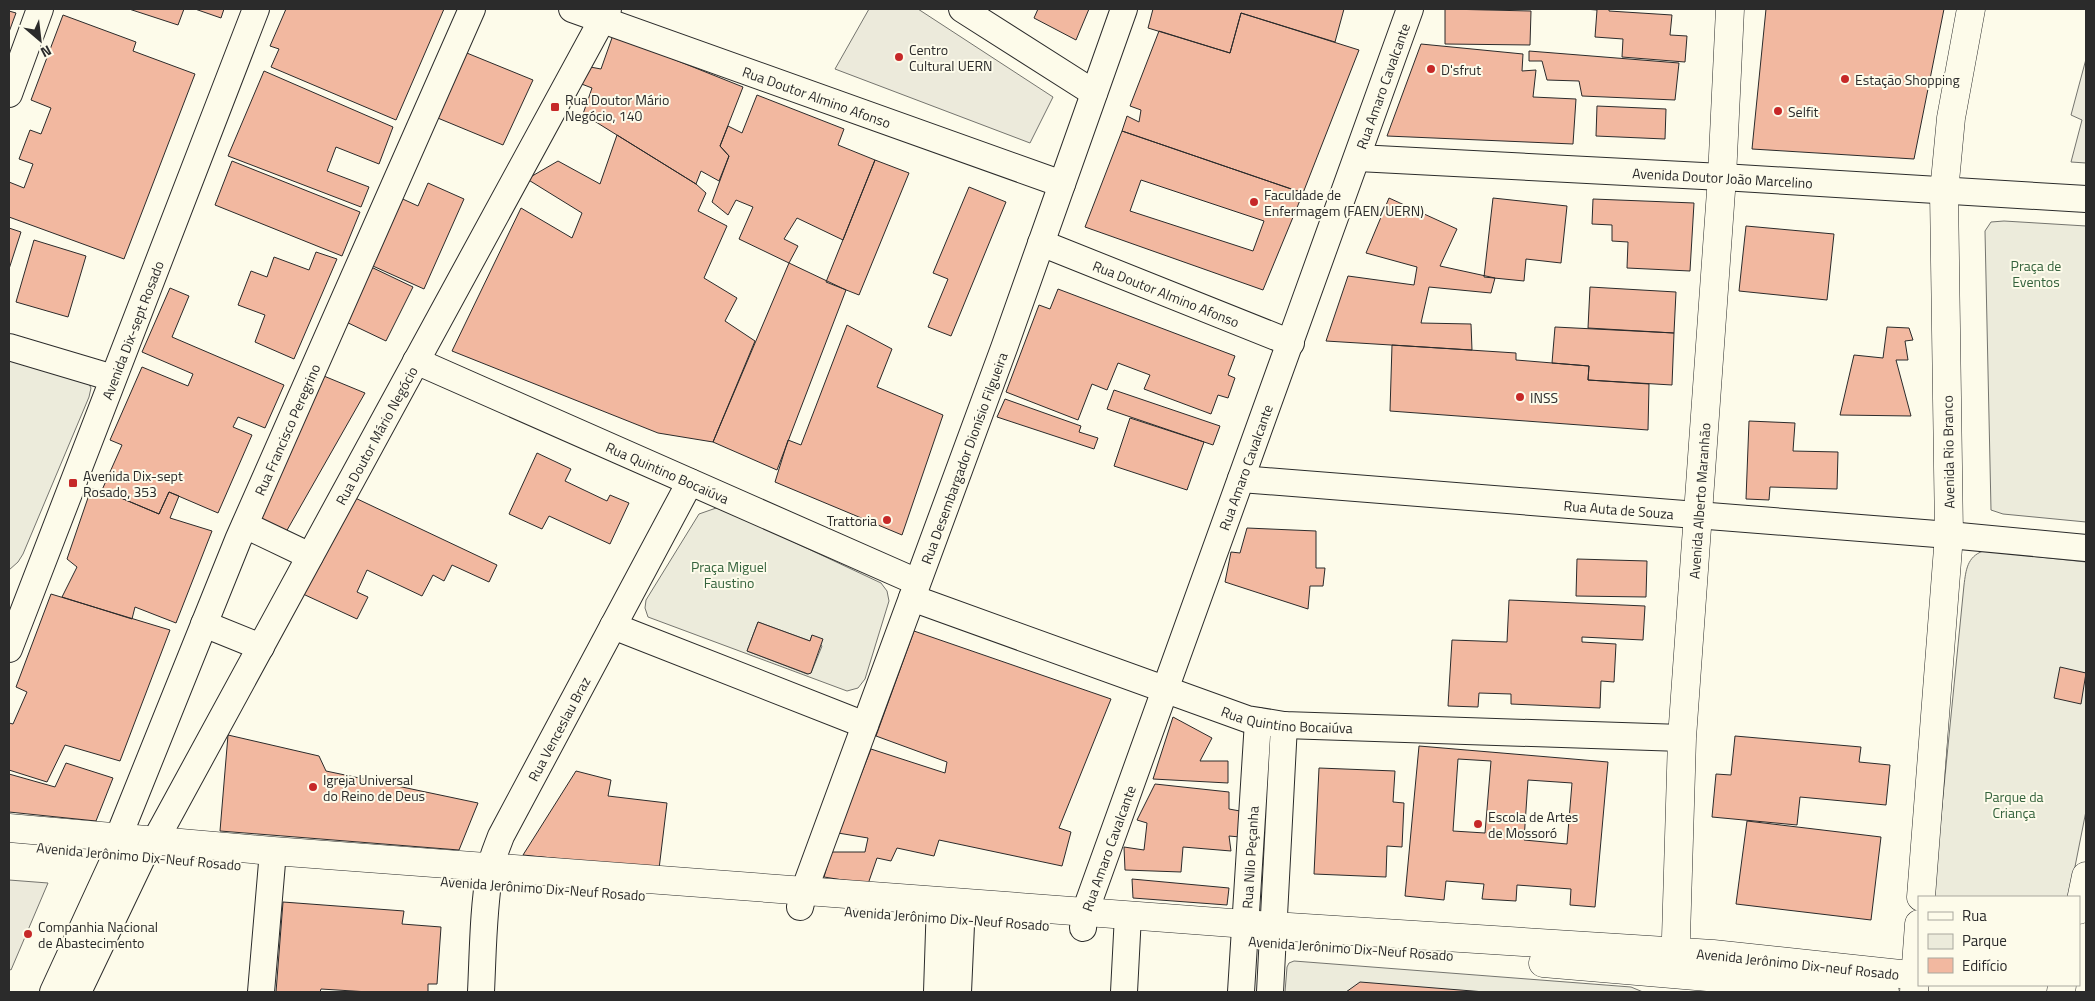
<svg xmlns="http://www.w3.org/2000/svg" width="2095" height="1001" font-family="'Titillium Web',sans-serif">
<rect width="100%" height="100%" fill="#fdfbea"/>
<path fill="#ecebdb" stroke="#74746e" fill-rule="evenodd" d="M2004,221L2086,226V522L2003,514L1991,510L1985,231L1991,222Z
M9,358L87,380L91,388L89,397L23,554L18,562L9,570Z
M719,507L881,583L887,591L889,601L865,679L858,688L847,691L648,617L645,608L646,600L699,514ZM758,622L810,641L812,635L822,646L811,673L807,674L747,651Z
M1983,551L2086,562V811L2069,897H1933L1964,585C1966,570 1967,557 1983,551Z
M1294,961L1631,987L1643,992H1285L1287,967L1289,963Z"/>
<path fill="#eceadb" stroke="#74746e" d="M869,9H918L1053,97L1030,143L835,69Z
M2086,59V163L2071,162L2082,120L2071,115Z
M9,880L48,883L11,970L9,969Z"/>
<path fill="#f2b8a0" stroke="#2b2b2b" fill-rule="evenodd" d="M129,9H184L178,25Z
M195,9H224L221,18Z
M286,9H444L396,120L271,67L279,49L270,46Z
M1038,9H1089L1076,40L1034,18Z
M1153,9H1344L1335,42L1241,13L1230,53L1148,28Z
M1445,9L1531,11L1530,45L1445,44Z
M1584,9H1609V11L1672,15L1670,35L1687,36L1685,62L1622,57L1623,39L1595,37L1597,10Z
M1766,9H1944L1914,159L1752,149Z
M9,11L16,13L9,32Z
M1241,13L1359,50L1303,193L1122,131L1127,116L1139,122L1141,110L1130,106L1159,31L1230,53Z
M63,15L136,42L133,51L195,74L124,259L9,217V182L24,188L33,164L19,159L30,130L41,134L51,108L31,100Z
M613,35L743,87L720,146L729,156L719,181L701,171L696,184L583,114L592,88L579,83L585,66L601,69Z
M1421,44L1523,54L1522,71L1536,70L1533,97L1576,99L1573,144L1387,136Z
M457,49L533,80L503,145L428,114Z
M1529,51L1679,63L1675,100L1582,96L1579,81L1547,80L1542,61H1529Z
M264,71L393,127L379,164L336,147L327,171L369,187L361,207L228,156Z
M757,95L844,129L838,145L875,160L843,240L797,218L784,239L798,246L789,263L739,239L753,207L736,200L728,215L712,202L729,156L720,146L728,126L742,133Z
M1597,106L1666,109L1665,139L1596,136Z
M1122,131L1303,193L1263,290L1085,227ZM1141,180L1264,221L1253,251L1130,211Z
M617,135L696,184L706,193L698,211L727,226L704,278L737,298L725,321L755,341L713,442L658,433L452,351L521,208L572,238L582,213L527,179L558,161L600,184Z
M875,160L909,173L859,295L826,282Z
M232,161L360,212L342,256L215,205Z
M428,183L464,199L424,289L364,262L394,195L418,206Z
M969,187L1006,202L951,336L928,327L948,279L933,273Z
M1389,198L1457,229L1440,266L1495,278L1491,293L1429,287L1421,323L1471,324L1472,350L1326,341L1348,276L1414,285L1417,267L1366,253Z
M1493,198L1567,206L1561,263L1526,259L1524,281L1484,277Z
M1593,199L1694,203L1690,271L1627,268L1628,242L1612,241V225L1592,224Z
M1746,226L1834,234L1827,300L1739,291Z
M9,228L21,232L9,269Z
M34,240L86,256L68,317L16,302Z
M316,252L337,259L294,359L255,342L265,315L238,305L251,271L267,277L274,257L309,270Z
M789,263L846,290L777,470L713,442Z
M369,266L413,287L386,341L342,320Z
M1590,287L1676,292L1674,333L1588,328Z
M170,288L189,296L172,337L284,385L265,428L238,417L233,427L252,435L218,513L169,492L159,514L102,490L122,445L110,440L142,367L188,386L193,374L142,352Z
M1058,289L1235,356L1228,375L1235,378L1228,398L1218,395L1211,414L1144,389L1150,375L1118,363L1107,390L1092,384L1078,420L1006,392L1039,305L1050,309Z
M847,325L892,349L877,387L943,415L902,535L775,482L788,440L801,445Z
M1555,327L1674,333L1672,385L1588,380L1589,366L1552,363Z
M1887,327L1909,328L1913,340L1905,341L1908,360H1896L1911,416L1840,415L1854,355L1883,358Z
M1392,345L1516,353V360L1589,366L1588,380L1649,384L1648,430L1390,411Z
M319,374L365,393L286,532L253,519Z
M1114,390L1220,426L1213,445L1107,409Z
M1005,399L1081,426L1079,432L1098,438L1094,449L997,417Z
M1130,418L1204,442L1187,490L1114,466Z
M1749,421L1795,423L1793,451L1838,452L1837,489L1770,487L1769,500L1746,499Z
M537,453L571,469L565,481L607,501L610,495L629,503L610,544L549,516L542,529L509,514Z
M91,489L102,490L159,514L169,492L179,496L170,518L212,531L176,623L135,607L132,619L62,597L77,567L67,559Z
M351,496L497,565L489,582L452,565L444,581L433,575L422,596L367,570L357,592L368,597L357,619L303,594Z
M1247,528L1316,531V568H1325L1323,586H1310L1308,609L1225,582L1231,552L1240,553Z
M1577,559L1647,561L1646,597L1576,596Z
M51,594L170,630L120,761L65,745L47,782L9,770V723L13,724L27,692L16,687Z
M1509,600L1645,606L1643,640L1582,637V642L1616,644L1614,682L1601,681L1600,708L1511,704V694L1479,693L1478,707L1448,706L1452,640L1507,642Z
M758,622L810,641L812,635L823,639L811,673L808,674L747,651Z
M914,631L1111,699L1059,828L1071,832L1062,866L939,840L934,856L897,848L891,861L877,858L868,884L824,877L831,852H865L868,838L838,833L871,749L945,773L947,762L876,736Z
M2060,667L2086,673L2081,704L2054,698Z
M1173,717L1212,738L1200,761H1228V783L1153,779Z
M228,735L319,756L326,771L478,803L459,850L220,831Z
M1735,736L1861,747L1859,762L1890,765L1886,805L1800,797L1797,825L1712,817L1716,774L1731,775Z
M1419,746L1608,762L1595,907L1570,905L1571,889L1517,885L1516,901L1482,899L1484,884L1446,881L1444,900L1405,896ZM1458,759L1491,761L1485,833L1453,831ZM1528,780L1572,783L1567,844L1524,840Z
M66,763L113,778L96,821L9,812V774L55,787Z
M1319,768L1395,771L1393,802L1404,803L1402,847L1387,846L1386,877L1314,874Z
M576,771L611,780L608,796L667,803L659,869L523,855Z
M1155,784L1229,792V809L1240,811V837L1229,836L1231,851L1183,847L1181,872L1125,870L1124,847L1144,850L1147,823L1137,820Z
M1747,821L1881,837L1871,920L1736,904Z
M1132,879L1229,888L1227,905L1133,898Z
M283,902L404,911L402,924L441,927L437,984H428V992H369L321,989L320,992H276Z
M1360,982L1485,992H1346Z"/>
<g fill="none" stroke-linecap="round" stroke-linejoin="round">
<g stroke="#2b2b2b" stroke-width="28">
<g id="minor">
<path id="s1" d="M572,9L1062,184"/>
<path d="M962,9L1094,93"/>
<path d="M9,94L40,9"/>
<path id="s2" d="M1358,158L1722,177L2086,199"/>
<path id="s3" d="M1041,243L1291,343"/>
<path d="M9,347L113,378"/>
<path id="s4" d="M416,361L917,582"/>
<path id="s5" d="M1241,479L1949,535L2086,548"/>
<path d="M245,525L310,556"/>
<path id="s6" d="M912,598L1247,719L1284,725L1682,738"/>
<path d="M204,624L261,647"/>
<path d="M613,626L865,725"/>
<path id="s7" d="M9,649L256,9"/>
<path id="s8" d="M800,907L804,891L1004,348L1124,9"/>
<path id="s9" d="M1083,928L1085,912L1410,9"/>
<path id="s10" d="M53,992L116,855L118,838L238,540L472,9"/>
<path id="s11" d="M78,992L142,858L155,841L608,9"/>
<path d="M261,992L273,851"/>
<path id="s12" d="M481,992C483,951 483,910 490,869C492,858 497,847 501,836L690,482"/>
<path d="M937,992L940,901"/>
<path d="M958,992L962,903"/>
<path d="M1124,992L1128,915"/>
<path id="s13" d="M1241,992L1258,721"/>
<path d="M1270,992L1284,725"/>
</g>
</g>
<g stroke="#2b2b2b" stroke-width="29">
<g id="major">
<path id="s14" d="M9,828L273,851L1273,926L1713,954L1919,976"/>
<path d="M1921,897L1949,535L1944,192L1951,118L1971,9"/>
<path d="M2079,910L2086,876"/>
<path d="M1543,963L1885,992"/>
<path id="s15" d="M1675,971L1682,738L1722,177L1730,9"/>
<path d="M1914,992L1919,924"/>
<path d="M2061,992L2062,985"/>
</g>
</g>
<use href="#minor" stroke="#fdfbea" stroke-width="26"/>
<use href="#major" stroke="#fdfbea" stroke-width="28"/>
</g>
<g fill="#c62828" stroke="#fdfbea" stroke-width="2">
<circle cx="899" cy="57" r="5"/>
<circle cx="1431" cy="69" r="5"/>
<circle cx="1845" cy="79" r="5"/>
<rect x="550" y="102" width="10" height="10" rx="2.5"/>
<circle cx="1778" cy="111" r="5"/>
<circle cx="1254" cy="202" r="5"/>
<circle cx="1520" cy="397" r="5"/>
<rect x="68" y="478" width="10" height="10" rx="2.5"/>
<circle cx="887" cy="520" r="5"/>
<circle cx="313" cy="787" r="5"/>
<circle cx="1478" cy="824" r="5"/>
<circle cx="28" cy="934" r="5"/>
</g>
<g text-anchor="middle" dominant-baseline="central" stroke-width="4" stroke-linejoin="round" paint-order="stroke">
<g font-size="14" fill="#2b2b2b" stroke="#fdfbea" text-anchor="start">
<text x="909" y="49">Centro<tspan x="909" dy="16">Cultural UERN</tspan></text>
<text x="1441" y="69">D'sfrut</text>
<text x="1855" y="79">Estação Shopping</text>
<text x="565" y="99">Rua Doutor Mário<tspan x="565" dy="16">Negócio, 140</tspan></text>
<text x="1788" y="111">Selfit</text>
<text x="1264" y="194">Faculdade de<tspan x="1264" dy="16">Enfermagem (FAEN/UERN)</tspan></text>
<text x="1530" y="397">INSS</text>
<text x="83" y="475">Avenida Dix-sept<tspan x="83" dy="16">Rosado, 353</tspan></text>
<text x="877" y="520" text-anchor="end">Trattoria</text>
<text x="323" y="779">Igreja Universal<tspan x="323" dy="16">do Reino de Deus</tspan></text>
<text x="1488" y="816">Escola de Artes<tspan x="1488" dy="16">de Mossoró</tspan></text>
<text x="38" y="926">Companhia Nacional<tspan x="38" dy="16">de Abastecimento</tspan></text>
</g>
<g font-size="14" fill="#2b2b2b" stroke="#fdfbea">
<text stroke="none"><textPath href="#s9" startOffset="894">Rua Amaro Cavalcante</textPath></text>
<text stroke="none"><textPath href="#s1" startOffset="260">Rua Doutor Almino Afonso</textPath></text>
<text stroke="none"><textPath href="#s2" startOffset="365">Avenida Doutor João Marcelino</textPath></text>
<text stroke="none"><textPath href="#s3" startOffset="135">Rua Doutor Almino Afonso</textPath></text>
<text stroke="none"><textPath href="#s7" startOffset="342">Avenida Dix-sept Rosado</textPath></text>
<text stroke="none"><textPath href="#s10" startOffset="610">Rua Francisco Peregrino</textPath></text>
<text stroke="none"><textPath href="#s11" startOffset="632">Rua Doutor Mário Negócio</textPath></text>
<text transform="translate(1948 452) rotate(-91)">Avenida Rio Branco</text>
<text stroke="none"><textPath href="#s8" startOffset="478">Rua Desembargador Dionísio Filgueira</textPath></text>
<text stroke="none"><textPath href="#s9" startOffset="489">Rua Amaro Cavalcante</textPath></text>
<text stroke="none"><textPath href="#s4" startOffset="275">Rua Quintino Bocaiúva</textPath></text>
<text stroke="none"><textPath href="#s15" startOffset="471">Avenida Alberto Maranhão</textPath></text>
<text stroke="none"><textPath href="#s5" startOffset="379">Rua Auta de Souza</textPath></text>
<text stroke="none"><textPath href="#s6" startOffset="396">Rua Quintino Bocaiúva</textPath></text>
<text stroke="none"><textPath href="#s12" startOffset="280">Rua Venceslau Braz</textPath></text>
<text stroke="none"><textPath href="#s9" startOffset="84">Rua Amaro Cavalcante</textPath></text>
<text transform="translate(139 856) rotate(5)">Avenida Jerônimo Dix-Neuf Rosado</text>
<text stroke="none"><textPath href="#s13" startOffset="135">Rua Nilo Peçanha</textPath></text>
<text transform="translate(543 888) rotate(4)">Avenida Jerônimo Dix-Neuf Rosado</text>
<text transform="translate(947 918) rotate(4)">Avenida Jerônimo Dix-Neuf Rosado</text>
<text transform="translate(1351 948) rotate(4)">Avenida Jerônimo Dix-Neuf Rosado</text>
<text stroke="none"><textPath href="#s14" startOffset="1794">Avenida Jerônimo Dix-neuf Rosado</textPath></text>
</g>
<g font-size="14" fill="#34623c" stroke="#fdfbea">
<text x="2036" y="265">Praça de<tspan x="2036" dy="16">Eventos</tspan></text>
<text x="729" y="566">Praça Miguel<tspan x="729" dy="16">Faustino</tspan></text>
<text x="2014" y="796">Parque da<tspan x="2014" dy="16">Criança</tspan></text>
</g>
</g>
<rect width="2095" height="1001" fill="none" stroke="#2b2b2b" stroke-width="20"/>
<rect x="1918" y="896" width="162" height="90" fill="#fdfbea" stroke="#a9a89e"/>
<rect x="1928" y="912" width="25" height="8" fill="#fdfbea" stroke="#a9a89e"/>
<text x="1962" y="921" font-size="15" fill="#2b2b2b">Rua</text>
<rect x="1928" y="934" width="25" height="15" fill="#ecebdb" stroke="#a9a89e"/>
<text x="1962" y="946" font-size="15" fill="#2b2b2b">Parque</text>
<rect x="1928" y="958" width="25" height="15" fill="#f2b8a0" stroke="#a9a89e"/>
<text x="1962" y="971" font-size="15" fill="#2b2b2b">Edifício</text>
<g transform="translate(40 40) rotate(152)" stroke="#fdfbea" stroke-width="4" paint-order="stroke">
<path d="M0-4L9 19L0 12L-9 19Z" fill="#2b2b2b"/>
<text y="-8" font-size="14" font-weight="bold" text-anchor="middle" fill="#2b2b2b">N</text>
</g>
</svg>
